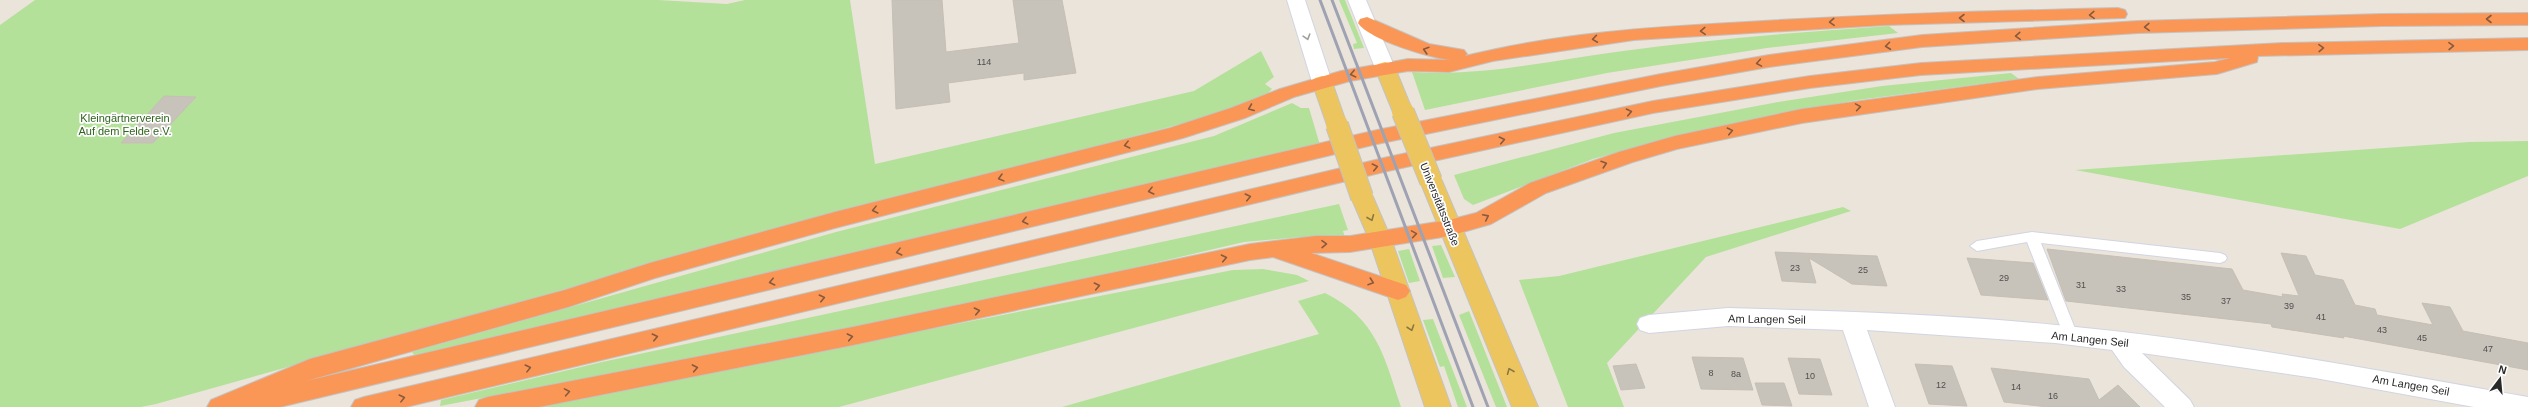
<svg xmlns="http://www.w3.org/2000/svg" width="2528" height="407" font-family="Helvetica,sans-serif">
<rect width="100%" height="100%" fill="#ebe4db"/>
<path fill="#b4e199" d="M35,0H658L727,4L745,0H850L875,164L1194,91L1261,51L1274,77L1265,84L1272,89L1264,97L1230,111L755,236L156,404L141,407H0V25Z
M1339,0H1345L1364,48L1354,49L1353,44L1357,43Z
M1889,26L1898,33L1767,48L1607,73L1425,110L1412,72C1483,77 1552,60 1623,51C1711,39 1800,32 1889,26Z
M2011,73L2019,79L1858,100L1778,114L1671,138L1593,159L1473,205L1464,199L1454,175L1614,133L1778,102L1882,86Z
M1292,103L1301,108H1309L1320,145L414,355L412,352L836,232L1214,136Z
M2528,141V176L2400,229L2075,170L2469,142Z
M1339,204L1348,230L1343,231L1345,237H1301L1244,242L1056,286L853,328L440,406L441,400L602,362Z
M1843,207L1851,211L1706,257L1607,363L1624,407H1568L1519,280L1559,276Z
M1441,245L1455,277L1443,278L1432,246Z
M1409,249L1420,281L1409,283L1398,251Z
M1263,269L1297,275L1309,281L839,407H531L1233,270Z
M1325,293C1377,319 1384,356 1401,407H1062L1319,334L1298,301Z
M1469,311L1507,407H1496L1459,315Z
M1433,319L1467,407H1458L1444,366L1440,367L1423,320Z"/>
<path fill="#c7c2ba" stroke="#c6bfb5" d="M892,0H942L946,52L1019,43L1013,0H1062L1076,73L1024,80V73L948,83L950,102L896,109Z
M164,96L196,97L153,143H121Z
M2047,249L2232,269L2243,290L2283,297L2282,294L2299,296L2281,253L2306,256L2315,275L2343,280L2355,305L2375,309L2377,315L2433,325L2422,303L2450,307L2463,331L2528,343V370L2343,336L2344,338L2272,327L2271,324L2066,301Z
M1775,252L1877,256L1887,286L1852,284L1809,258L1816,283L1782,281Z
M1967,258L2033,263L2048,300L1981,295Z
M1692,357L1743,358L1753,390L1701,389Z
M1788,358L1820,359L1832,395L1799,394Z
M1636,364L1645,388L1621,390L1613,366Z
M1915,364L1952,366L1967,406L1929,404Z
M1991,368L2089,379L2099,400L2118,385L2140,407H2048L2004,402Z
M1755,383H1784L1792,406L1762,405Z"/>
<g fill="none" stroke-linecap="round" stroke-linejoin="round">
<g stroke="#d1d5e2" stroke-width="2">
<path id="service" d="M2032,232L2220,253L2225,255L2227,258L2225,261L2220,263L2041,243L2078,336L2076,340H2066L2064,336L2027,242L1977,251L1970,246L1977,241Z"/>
</g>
<g stroke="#d1d5e2" stroke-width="2">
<path id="minor" d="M1728,308C1837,311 1947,314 2056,325C2215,340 2371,369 2528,397V407H2474L2315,378L2142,353L2190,400L2194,407H2165L2124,367L2112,350L2055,343L1867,330L1895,407H1869L1843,330L1728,326L1649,333L1640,330L1637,324L1640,318L1649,315Z"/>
</g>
<g stroke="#d1d5e2" stroke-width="2">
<path id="secondary" d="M1287,0H1305L1332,82L1329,86L1322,88L1315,86L1312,82Z
M1348,0H1366L1395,68L1392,72H1378L1375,68Z"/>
</g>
<g stroke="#c3c3c3" stroke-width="2">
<path id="primary" d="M1385,62L1392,64L1395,68L1413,112L1410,117L1403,118L1396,117L1393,112L1375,68L1378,64Z
M1322,76L1329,78L1332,82L1347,125L1344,130L1337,132L1330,130L1327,125L1312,82L1315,78Z
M1431,174L1439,176L1442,181L1538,407H1512L1420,181L1423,176Z
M1362,190L1370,192L1373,197L1391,239L1451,407H1425L1369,239L1351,197L1354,192Z"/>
</g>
<g stroke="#c3c3c3" stroke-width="2">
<path id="motorway" d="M2118,8L2125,10L2127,14L2125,18L1886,25L1634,40L1493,61L1449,72L1408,71L1350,81L1294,97L1245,118L1183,138L835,228L655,278L568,307L306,381L1377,130L1661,74L1769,55L1922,35L2138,21L2382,14L2528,13V25L2382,26L2138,33L1922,47L1769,67L1661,86L1377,144L280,407H207L211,400L310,359L565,290L650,263L835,212L1170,128L1231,108L1280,89L1341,71L1408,59L1451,60C1431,58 1369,40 1358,23L1360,19L1367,17L1429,44L1464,50L1467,54L1465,56C1557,33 1652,27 1746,22C1870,14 1994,11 2118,8Z
M2528,38V50L2258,56L2257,62L2217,74L2038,89L1802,123L1677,149L1633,162L1546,193L1491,224L1449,236L1350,252L1311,253L1406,285L1410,291L1406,297L1398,300L1273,257L1250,260L853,345L539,407H475L479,400L488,397L853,327L1250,244L1316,236H1350L1449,220L1476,213L1530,183L1619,152L1675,136L1802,109L2038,77L2215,62L2230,58L1921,75L1810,88L1653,113L1388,171L406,407H351L355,400L364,397L1388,157L1653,101L1810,76L1921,63L2282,43Z"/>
</g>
<use href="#service" fill="#fff" fill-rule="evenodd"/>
<use href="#minor" fill="#fff" fill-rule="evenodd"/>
<use href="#secondary" fill="#fff" fill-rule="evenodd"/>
<use href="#primary" fill="#edc55f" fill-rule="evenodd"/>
<use href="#motorway" fill="#fa9757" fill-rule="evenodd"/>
<path stroke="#9ea2b3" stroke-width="3" d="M1320,0L1473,407
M1332,0L1488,407"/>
<g stroke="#c3c3c3" stroke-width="24" stroke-linecap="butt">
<path id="primary-bridge" d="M1403,112L1431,181
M1337,125L1362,197"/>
</g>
<use href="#primary-bridge" stroke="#edc55f" stroke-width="22"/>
</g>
<defs><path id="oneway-chevron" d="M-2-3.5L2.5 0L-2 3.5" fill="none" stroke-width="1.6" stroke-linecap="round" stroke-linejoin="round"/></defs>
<g stroke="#875a3e">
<use href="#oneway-chevron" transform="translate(2092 15) rotate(178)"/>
<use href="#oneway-chevron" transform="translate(1962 18) rotate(180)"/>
<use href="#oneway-chevron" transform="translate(2489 19) rotate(180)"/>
<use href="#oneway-chevron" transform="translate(1832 22) rotate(177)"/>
<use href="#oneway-chevron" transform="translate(2147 27) rotate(178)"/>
<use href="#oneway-chevron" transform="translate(1703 31) rotate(177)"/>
<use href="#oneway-chevron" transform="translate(2018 36) rotate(176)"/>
<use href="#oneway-chevron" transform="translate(1595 39) rotate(172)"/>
<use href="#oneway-chevron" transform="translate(1888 46) rotate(173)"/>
<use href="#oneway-chevron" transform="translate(2451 46) rotate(-1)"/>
<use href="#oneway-chevron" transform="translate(2321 48) rotate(-1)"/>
<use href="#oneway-chevron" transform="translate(1426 50) rotate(-163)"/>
<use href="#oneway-chevron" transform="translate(1759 63) rotate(170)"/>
<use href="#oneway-chevron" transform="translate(1353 74) rotate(167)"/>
<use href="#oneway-chevron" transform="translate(1858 107) rotate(-9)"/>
<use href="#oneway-chevron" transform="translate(1251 108) rotate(158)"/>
<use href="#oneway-chevron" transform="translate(1629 112) rotate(-12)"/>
<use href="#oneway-chevron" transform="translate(1730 131) rotate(-12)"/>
<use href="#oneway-chevron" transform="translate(1502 140) rotate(-12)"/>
<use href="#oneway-chevron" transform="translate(1127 145) rotate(166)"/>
<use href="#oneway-chevron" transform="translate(1604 164) rotate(-18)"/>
<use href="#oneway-chevron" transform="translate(1375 167) rotate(-13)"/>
<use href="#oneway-chevron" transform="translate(1001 178) rotate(165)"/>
<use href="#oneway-chevron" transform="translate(1151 191) rotate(166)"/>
<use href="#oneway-chevron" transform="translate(1248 197) rotate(-13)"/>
<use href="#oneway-chevron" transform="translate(875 210) rotate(166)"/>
<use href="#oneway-chevron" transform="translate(1486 217) rotate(-26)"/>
<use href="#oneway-chevron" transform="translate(1025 221) rotate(166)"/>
<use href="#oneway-chevron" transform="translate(1414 234) rotate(-9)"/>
<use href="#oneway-chevron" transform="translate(1324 244) rotate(-1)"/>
<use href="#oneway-chevron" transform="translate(899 252) rotate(166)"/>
<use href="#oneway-chevron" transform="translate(1224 258) rotate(-12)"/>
<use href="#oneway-chevron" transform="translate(772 282) rotate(167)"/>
<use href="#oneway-chevron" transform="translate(1371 282) rotate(19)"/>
<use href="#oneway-chevron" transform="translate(1097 286) rotate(-12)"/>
<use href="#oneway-chevron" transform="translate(822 298) rotate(-13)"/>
<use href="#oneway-chevron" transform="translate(977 311) rotate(-12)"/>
<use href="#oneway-chevron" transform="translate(655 337) rotate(-13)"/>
<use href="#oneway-chevron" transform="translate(850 337) rotate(-11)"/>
<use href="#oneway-chevron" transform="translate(528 368) rotate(-14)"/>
<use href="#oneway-chevron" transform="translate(695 368) rotate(-11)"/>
<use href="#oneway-chevron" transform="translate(567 392) rotate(-10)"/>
<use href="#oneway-chevron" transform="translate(402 398) rotate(-14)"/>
</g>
<use stroke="#9f9f9f" href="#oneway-chevron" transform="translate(1307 37) rotate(73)"/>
<g stroke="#8b7744">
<use href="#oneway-chevron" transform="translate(1371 218) rotate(68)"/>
<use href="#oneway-chevron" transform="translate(1411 328) rotate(71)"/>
<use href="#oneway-chevron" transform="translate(1510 371) rotate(-112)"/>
</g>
<g text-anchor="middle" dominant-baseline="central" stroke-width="3.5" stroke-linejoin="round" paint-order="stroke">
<g font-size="9" fill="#504f4d">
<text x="984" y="62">114</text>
<text x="1795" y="268">23</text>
<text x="1863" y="270">25</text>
<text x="2004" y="278">29</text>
<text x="2081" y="285">31</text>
<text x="2121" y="289">33</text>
<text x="2186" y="297">35</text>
<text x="2226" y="301">37</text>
<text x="2289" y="306">39</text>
<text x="2321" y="317">41</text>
<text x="2382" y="330">43</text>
<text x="2422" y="338">45</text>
<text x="2488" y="349">47</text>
<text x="1711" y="373">8</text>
<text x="1736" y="374">8a</text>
<text x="1810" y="376">10</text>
<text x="1941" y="385">12</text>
<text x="2016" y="387">14</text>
<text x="2053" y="396">16</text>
</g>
<g font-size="11" fill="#2e641b" stroke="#fff">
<text x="125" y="118">Kleingärtnerverein<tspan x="125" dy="13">Auf dem Felde e.V.</tspan></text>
</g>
<g font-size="11" fill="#292929" stroke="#fff">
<text transform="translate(1440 204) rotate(68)">Universitätsstraße</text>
<text transform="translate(1767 319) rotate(1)">Am Langen Seil</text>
<text transform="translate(2090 339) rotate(6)">Am Langen Seil</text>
<text transform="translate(2411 385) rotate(10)">Am Langen Seil</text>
</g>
</g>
<g transform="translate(2500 379) rotate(16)" stroke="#ffffff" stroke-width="3" paint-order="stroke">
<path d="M0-3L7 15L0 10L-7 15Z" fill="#292929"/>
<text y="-6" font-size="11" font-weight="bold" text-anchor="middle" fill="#292929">N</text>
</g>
</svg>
